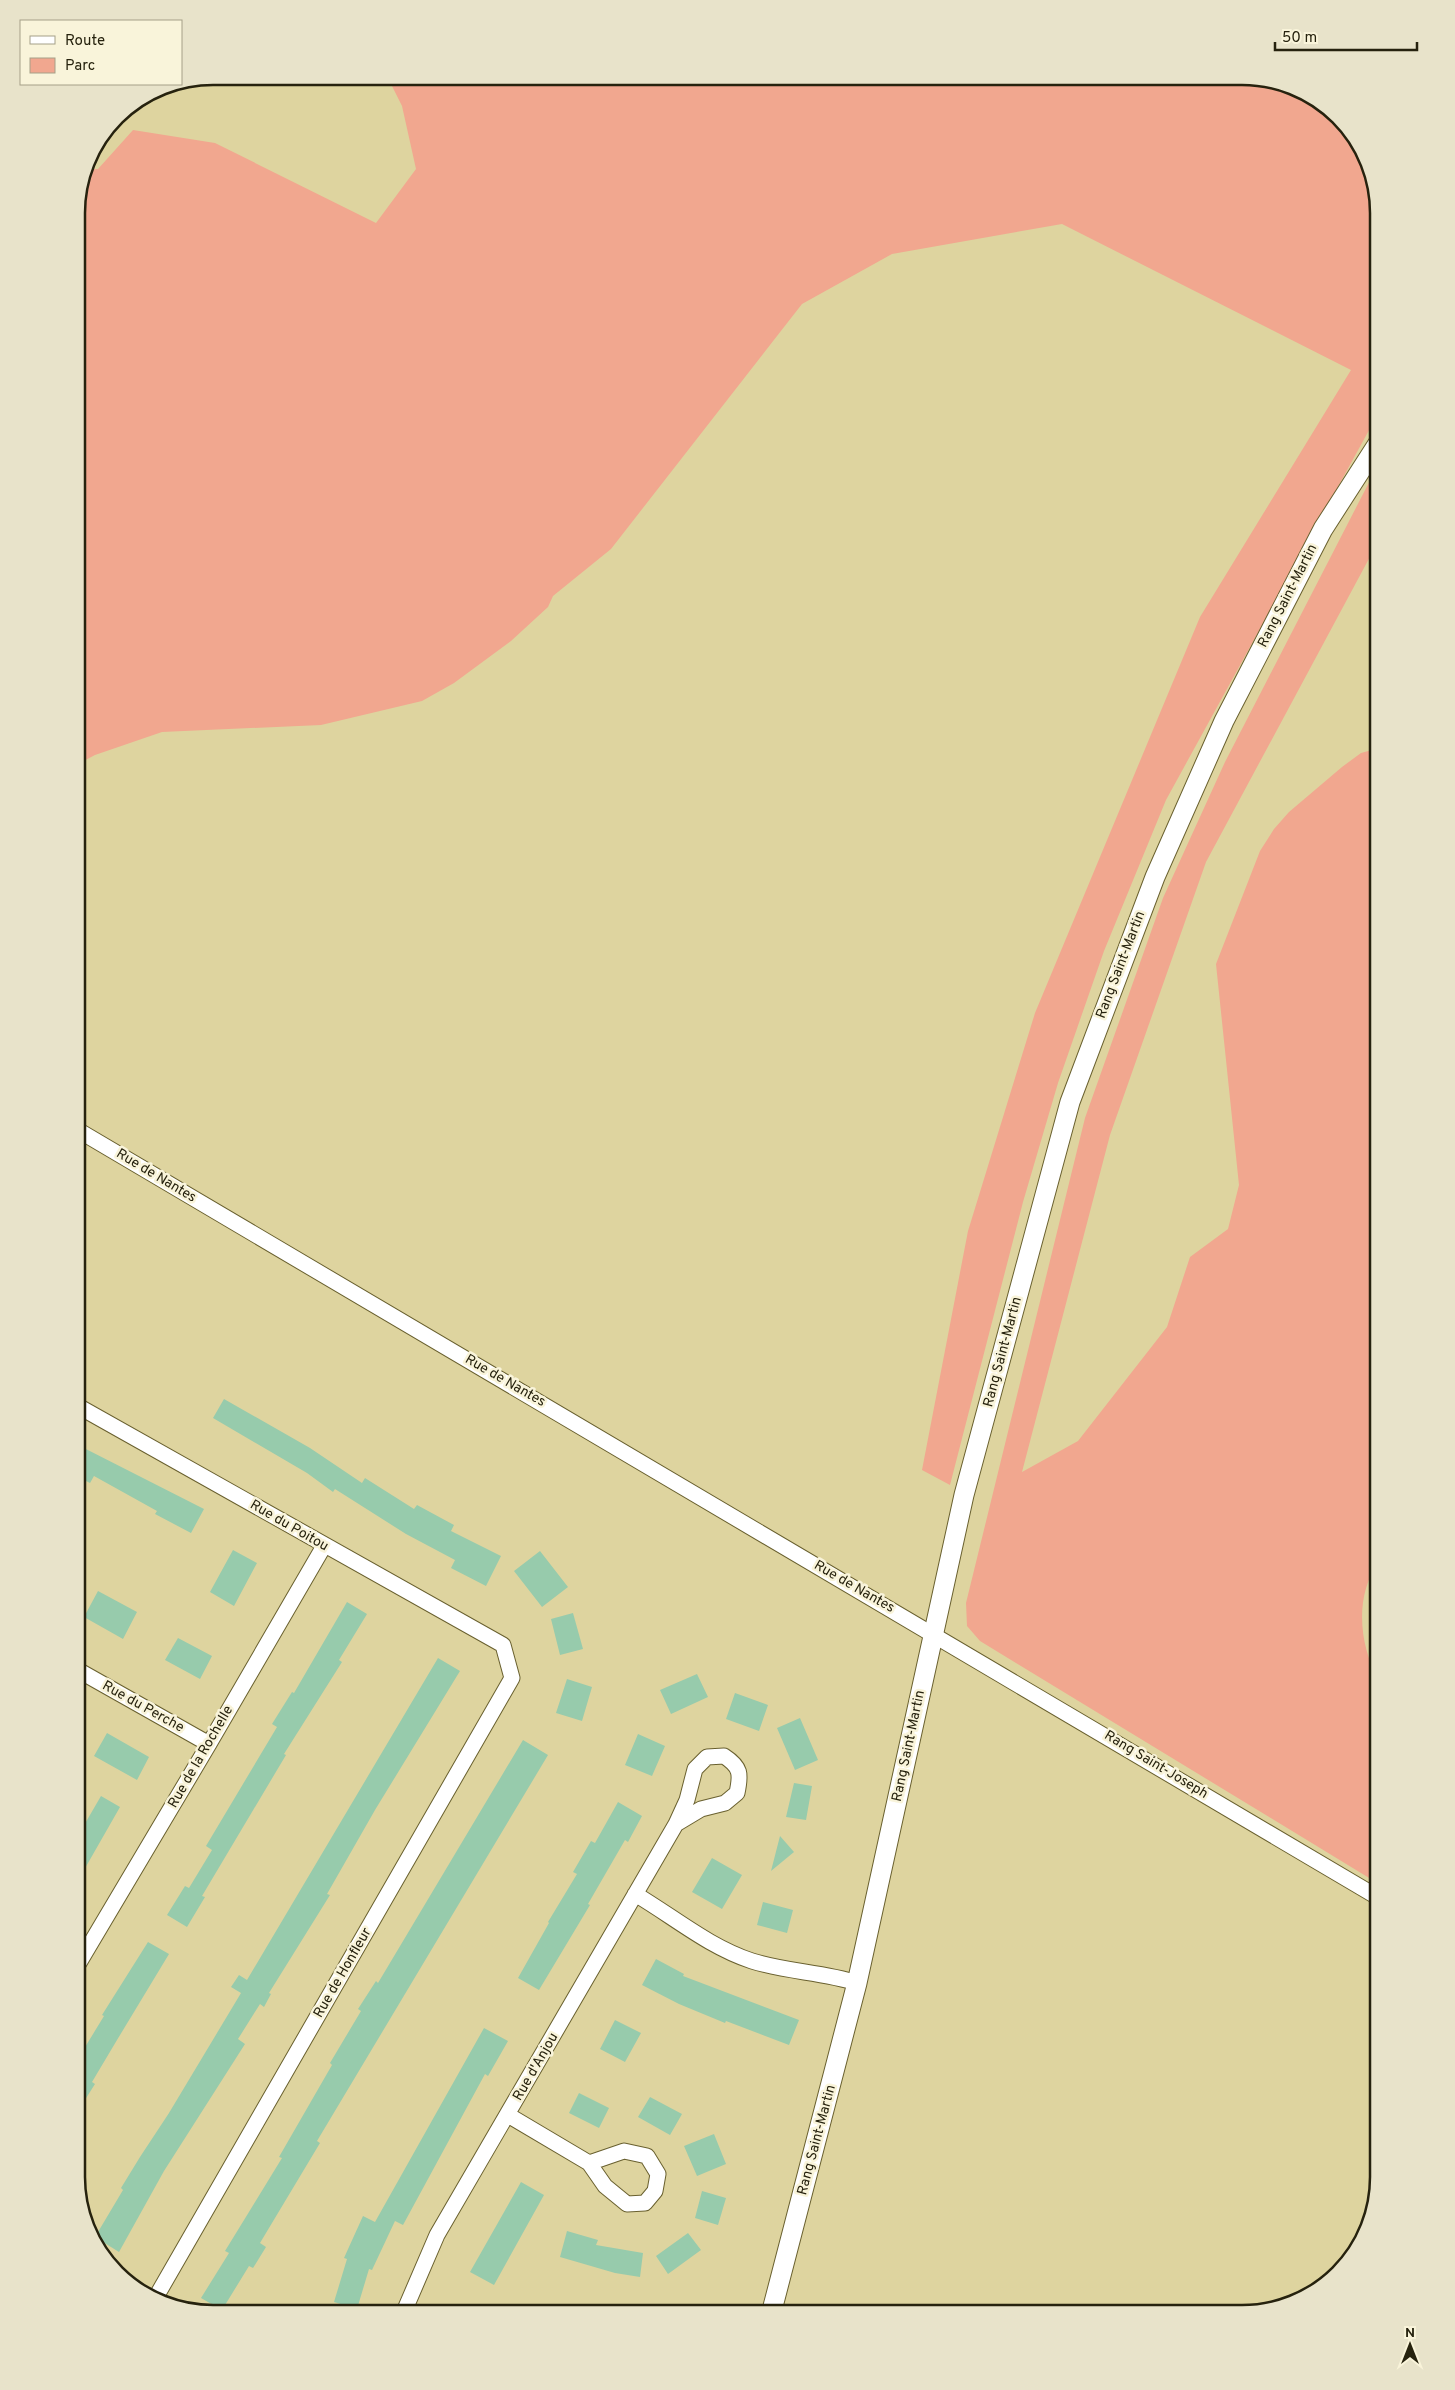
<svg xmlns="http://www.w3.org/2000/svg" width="1455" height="2390" font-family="Overpass,sans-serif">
<rect width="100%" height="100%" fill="#ded49f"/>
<path fill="#f1a78f" d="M387,76L1251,77L1318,100L1365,153L1379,214V412L1166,800L1104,951L1058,1083L1023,1202L950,1485L922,1470L968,1231L1035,1013L1200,617L1351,370L1062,224L892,254L802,304L611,549L553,596L548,607L511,641L454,683L422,701L321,725L162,732L95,755L76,765L77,205L85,169H98L133,130L215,143L376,223L416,169L402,106Z
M1379,463V540L1206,862L1110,1135L1022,1472L1078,1441L1167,1327L1190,1257L1228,1229L1239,1185L1216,964L1260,851L1274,829L1289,812L1342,767L1361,753L1379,748V1562C1354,1595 1359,1646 1379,1680V1884L980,1641L967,1626L966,1603L1085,1118L1163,898L1225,762Z"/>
<path fill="#97cbac" d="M224,1399L310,1448L362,1483L365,1478L414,1509L417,1505L454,1525L451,1531L501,1556L486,1586L451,1568L455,1560L406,1534L335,1489L333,1492L307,1473L213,1418Z
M76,1444L204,1509L191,1533L155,1514L157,1511L94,1476L90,1483L76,1476Z
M233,1550L257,1563L234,1606L210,1592Z
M540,1551L568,1587L542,1607L514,1571Z
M98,1591L137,1612L123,1639L84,1617Z
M347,1602L367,1614L339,1660L342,1662L284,1754L286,1755L202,1896L205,1897L187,1927L167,1915L185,1886L189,1888L212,1850L206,1846L277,1727L272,1724L292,1692L294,1693Z
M573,1613L583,1649L560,1655L551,1619Z
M178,1638L212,1656L200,1679L165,1660Z
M438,1658L460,1671L375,1810L327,1894L330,1895L269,1993L271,1994L264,2007L260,2004L238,2039L245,2044L164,2171L119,2252L95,2237L123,2190L121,2188L140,2157L169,2113L241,1993L231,1987L239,1975L247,1980Z
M697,1674L708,1697L671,1714L660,1690Z
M567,1679L592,1687L582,1721L556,1713Z
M735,1693L768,1705L759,1731L726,1719Z
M800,1718L818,1760L795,1770L777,1728Z
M107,1733L149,1757L137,1780L94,1756Z
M638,1734L665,1746L652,1776L625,1765Z
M523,1740L548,1755L317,2141L320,2143L260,2243L266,2247L253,2268L249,2266L222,2310L201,2298L229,2253L225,2251L282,2158L279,2157L332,2065L330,2063L361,2011L358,2009L376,1981L378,1983Z
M794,1783L812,1786L806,1820L786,1817Z
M101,1796L120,1807L76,1884V1839Z
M618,1802L642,1816L628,1842L625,1840L588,1904L590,1905L539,1990L518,1978L549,1923L548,1922L577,1874L573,1872L591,1841L595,1843Z
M780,1836L794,1852L771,1871Z
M712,1858L742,1875L722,1909L692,1892Z
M763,1902L793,1910L787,1933L757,1925Z
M148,1942L169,1954L117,2040L92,2082L95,2084L76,2114V2057H79L104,2016L102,2015Z
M656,1959L684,1974L683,1976L799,2020L789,2045L726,2021L725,2023L679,2004L642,1985Z
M615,2020L641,2033L625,2062L600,2049Z
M484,2028L508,2041L488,2076L485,2074L403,2225L395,2221L372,2270L369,2269L357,2309L334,2302L347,2259L344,2258L363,2216L375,2222Z
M579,2093L609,2108L599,2128L569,2113Z
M650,2097L682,2114L670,2135L638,2117Z
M714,2134L726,2164L697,2176L684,2146Z
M521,2182L544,2195L494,2285L470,2272Z
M702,2191L726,2198L718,2225L695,2218Z
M567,2231L598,2240L596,2245L643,2253L640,2277L615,2273L560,2257Z
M688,2233L701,2250L668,2274L656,2256Z"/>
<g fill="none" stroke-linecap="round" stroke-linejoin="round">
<g stroke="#69602f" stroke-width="17">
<path id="minor" d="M76,1129L1379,1898
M76,1405L503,1645L512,1678L156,2297
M76,1669L209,1744
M724,1756C741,1767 741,1774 737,1793L725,1803L701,1809L676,1824L687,1800L695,1769L707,1757Z
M635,1894C674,1917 709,1947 752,1961C786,1972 823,1972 857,1983
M76,1968L209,1744L324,1546
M508,2115L589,2163L605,2186L627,2204L645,2203L655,2191L658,2174L647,2156L624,2151L589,2163
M403,2314L437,2235L676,1824"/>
</g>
<g stroke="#69602f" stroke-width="21">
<path id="tertiary" d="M771,2314L857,1983L964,1495L1070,1102L1155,877L1224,721L1323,529L1379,442"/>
</g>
<use href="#minor" stroke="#fff" stroke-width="15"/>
<use href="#tertiary" stroke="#fff" stroke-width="19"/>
</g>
<g text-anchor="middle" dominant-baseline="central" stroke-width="5" stroke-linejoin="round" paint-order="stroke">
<g font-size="14" fill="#26220e" stroke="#f9f4da">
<text transform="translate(1288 596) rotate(-63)">Rang Saint-Martin</text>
<text transform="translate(1121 965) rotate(-69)">Rang Saint-Martin</text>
<text transform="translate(156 1176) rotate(31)">Rue de Nantes</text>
<text transform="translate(1003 1352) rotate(-75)">Rang Saint-Martin</text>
<text transform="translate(505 1381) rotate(30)">Rue de Nantes</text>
<text transform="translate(289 1526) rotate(30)">Rue du Poitou</text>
<text transform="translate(854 1587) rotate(30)">Rue de Nantes</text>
<text transform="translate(143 1707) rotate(29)">Rue du Perche</text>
<text transform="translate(909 1746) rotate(-78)">Rang Saint-Martin</text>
<text transform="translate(201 1757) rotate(-60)">Rue de la Rochelle</text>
<text transform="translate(1156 1765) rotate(31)">Rang Saint-Joseph</text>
<text transform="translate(343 1973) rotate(-60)">Rue de Honfleur</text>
<text transform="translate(536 2067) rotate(-60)">Rue d'Anjou</text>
<text transform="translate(817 2140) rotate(-75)">Rang Saint-Martin</text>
</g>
</g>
<path d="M0 0H1455V2390H0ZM213 85H1242A128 128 0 0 1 1370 213V2177A128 128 0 0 1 1242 2305H213A128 128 0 0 1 85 2177V213A128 128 0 0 1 213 85Z" fill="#e8e3ca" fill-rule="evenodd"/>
<path fill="none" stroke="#26220e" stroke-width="2.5" d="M213 85H1242A128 128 0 0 1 1370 213V2177A128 128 0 0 1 1242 2305H213A128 128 0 0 1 85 2177V213A128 128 0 0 1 213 85Z"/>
<rect x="20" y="20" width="162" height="65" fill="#f9f4da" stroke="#a5a088"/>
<rect x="30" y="36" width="25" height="8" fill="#ffffff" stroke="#a5a088"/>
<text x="65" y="45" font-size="15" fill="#26220e">Route</text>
<rect x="30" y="58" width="25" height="15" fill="#f1a78f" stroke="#a5a088"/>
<text x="65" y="70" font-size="15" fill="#26220e">Parc</text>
<g transform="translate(1410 2345)" stroke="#f9f4da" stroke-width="4" paint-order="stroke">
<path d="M0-4L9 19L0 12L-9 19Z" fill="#26220e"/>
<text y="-8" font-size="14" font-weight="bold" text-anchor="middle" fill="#26220e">N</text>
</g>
<path d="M1275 42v8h142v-8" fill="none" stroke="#26220e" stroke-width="2.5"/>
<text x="1282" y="42" font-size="15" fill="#26220e" stroke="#f9f4da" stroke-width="4" paint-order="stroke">50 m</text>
</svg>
